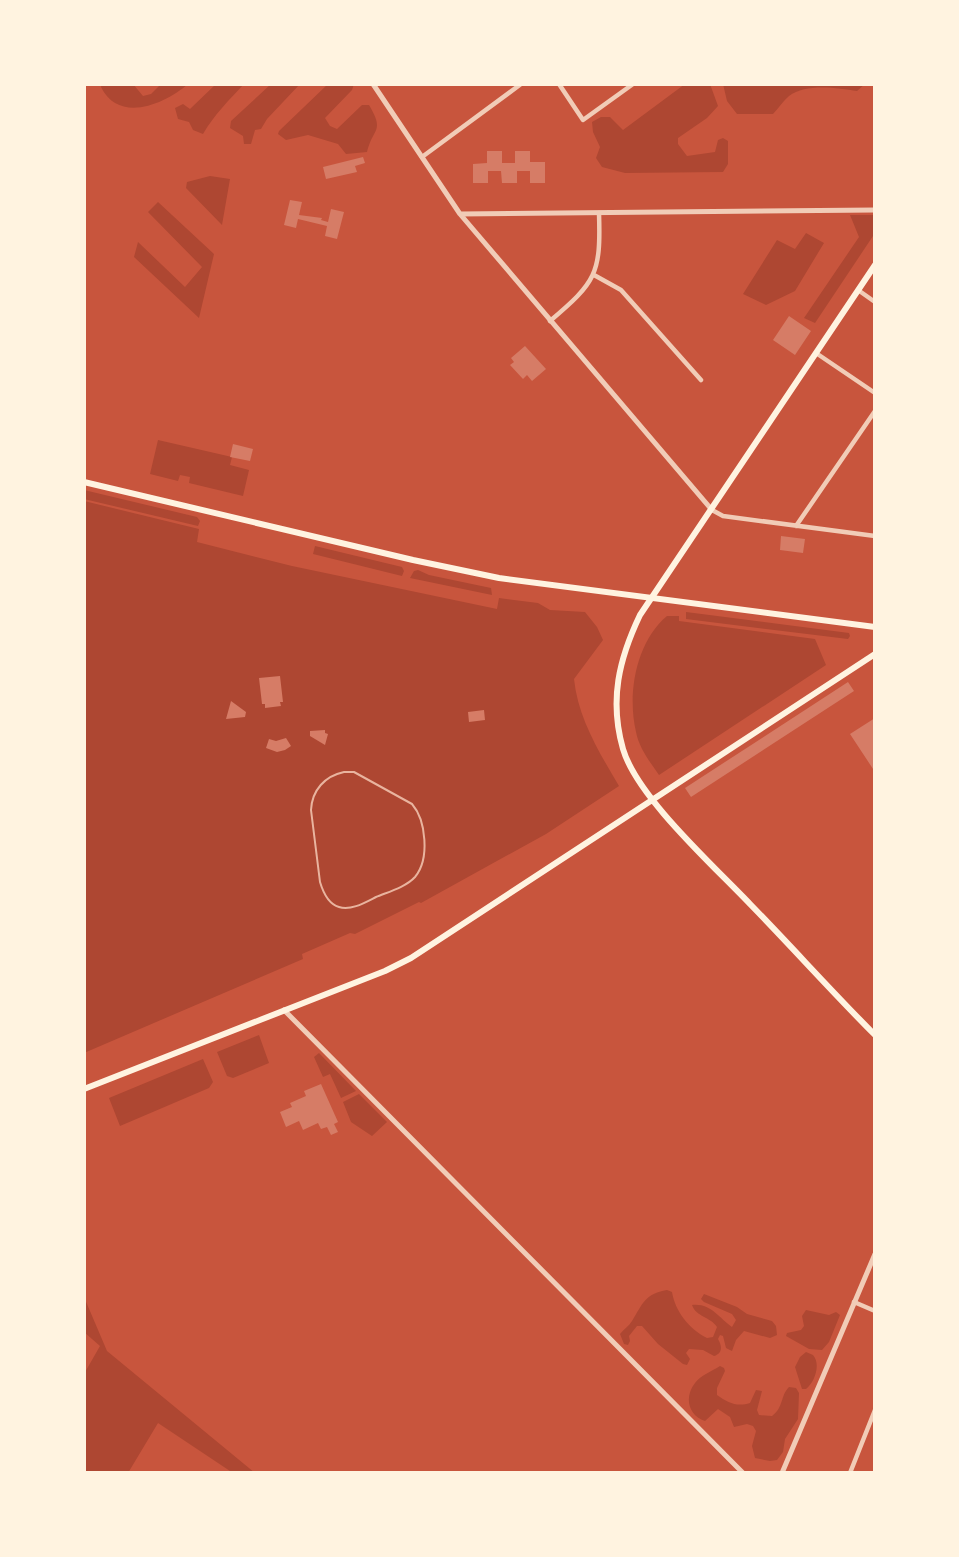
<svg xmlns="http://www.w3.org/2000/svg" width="959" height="1557" font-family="Montserrat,sans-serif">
<rect width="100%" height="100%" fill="#c8553d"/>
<path fill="#ae4732" d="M102,84H133L143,96L151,94L161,84H188C165,104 119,124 101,87Z
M216,84H244C229,100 214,115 203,134L193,130L189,122L178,119L175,108L183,104L190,109Z
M271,84H300L267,119L261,129L255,130L251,144H244L243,136L230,128L231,121Z
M328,84H354L352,90L325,118L330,126L337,129L362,105H369C385,132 373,127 367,152L346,154L338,144L308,135L286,140L278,134L279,131Z
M685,84H710L718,106L707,118L678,138V144L687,156L715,152L718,140L723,138L728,141V164L723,172L625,173L602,167L596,158L600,147L593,132L592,122L601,117H610L623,130Z
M723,84H865L857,91C837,88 806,83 789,96C783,101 778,109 773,114H737L727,101Z
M210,176L230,179L222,225L186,188L187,182Z
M158,202L214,254L199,318L134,257L138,242L185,287L202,267L148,212Z
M850,215H875V233L815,323L804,318L859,237Z
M806,233L824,243L795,291L766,305L743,294L777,240L795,249Z
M158,440L232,457L230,465L249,470L243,496L189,483L190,477L180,475L178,481L150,474Z
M84,490L197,517L200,521L198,526L84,499Z
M84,501L199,529L197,542L292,566L497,609L499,598L538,603L550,610L585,612L597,627L603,640L574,679C578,718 599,752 619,786L546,834L421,903L419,902L355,934L350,933L302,954L303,959L84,1053Z
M315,546L402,567L404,571L402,576L313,554Z
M418,570L429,575L491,588L492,595L410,578L414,571Z
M686,612L849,633L850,636L848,639L686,619Z
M667,616H679V621L815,639L826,665L659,775C650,762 639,748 636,732C627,694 636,642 667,616Z
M259,1035L269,1063L233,1078L227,1076L217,1052Z
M319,1053L356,1091L341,1098L330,1074L323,1077L314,1057Z
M203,1059L213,1082L209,1088L120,1126L109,1098Z
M359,1094L387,1122L372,1136L351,1122L343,1102Z
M667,1290L672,1292C675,1311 689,1329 707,1338L713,1337L717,1327C711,1317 696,1317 692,1305C711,1303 719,1318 732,1327L736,1320L732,1314L704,1302L701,1299L704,1294L737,1307L747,1314L772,1321L776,1326L777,1335L770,1338L744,1331L736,1340L732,1351L726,1348L723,1336L720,1335L718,1339C722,1346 723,1353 714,1356L703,1350L689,1349L686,1353L690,1359L687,1365L683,1364L658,1344L642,1326H637L629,1336L630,1341L628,1345L624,1344L620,1334C624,1329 629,1326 632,1321C643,1303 645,1294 667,1290Z
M84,1297L107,1351L255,1473H233L158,1423L128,1473H84V1374L100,1346L84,1332Z
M806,1310L829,1315L836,1312L840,1315L829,1342L822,1350L809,1349L786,1336L787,1333L801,1330L804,1326L802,1316Z
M806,1352L813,1355C821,1364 815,1382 806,1389H802L795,1367L800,1357Z
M720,1366L724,1368L725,1371L717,1388V1395C728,1403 737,1407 750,1403L756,1390L762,1391L757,1410L759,1415L772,1416C784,1407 780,1396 789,1387L796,1388L799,1393L798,1419L785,1439L783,1452L777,1460L770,1461L755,1458L752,1446L756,1431L753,1426L747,1424L734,1427L730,1417L718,1409L705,1421C688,1415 684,1397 695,1383C700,1376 712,1371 720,1366Z"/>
<path fill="#d67c66" d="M487,151H502V163H515V151H530V162H545V183H530V171H517V183H502L501,171H488V183H473V164L487,163Z
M363,157L365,163L355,166L357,172L326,179L323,167Z
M290,200L302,202L299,215L322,218L321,220L328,222L331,209L344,212L337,239L325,236L327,226L298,219L296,228L284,225Z
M789,316L811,331L795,355L773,340Z
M525,346L546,369L532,381L527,375L523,379L510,365L514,362L511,358Z
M233,444L253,449L250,461L230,457Z
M781,536L805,539L803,553L780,550Z
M280,676L283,702H280L281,706L265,708V704H262L259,678Z
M848,682L854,691L691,797L685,788Z
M231,701L246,712L245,717L226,719Z
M484,710L485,720L469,722L468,712Z
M875,718V772L850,734Z
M325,730V733L328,734L325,745L310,736V731Z
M286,738L291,746L285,750L277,752L266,748L269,739L276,741Z
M321,1084L338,1122L334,1124L338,1132L331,1135L327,1127L321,1129L318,1123L303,1130L299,1121L286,1127L280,1112L292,1107L290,1103L306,1096L304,1091Z"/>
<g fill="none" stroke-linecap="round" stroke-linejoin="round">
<path stroke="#f1ccb7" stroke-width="4.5" d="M559,84L583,120L633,84
M422,157L521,84
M594,275L621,290L701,380
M858,290L875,302
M550,321C596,282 601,274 599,213
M816,353L875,393
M712,510L723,516L875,536
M796,526L875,411
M854,1302L875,1311
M850,1473L875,1410"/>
<path stroke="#f1ccb7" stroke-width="5" d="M373,84L460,214L712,510
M460,214L875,210
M284,1010L743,1473
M782,1473L875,1254"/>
<path stroke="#fff3e0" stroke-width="6" d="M875,265L640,615C619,659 609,700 623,749C637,797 714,866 750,904C792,947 832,992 875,1035
M84,1089L385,971L411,958L875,654"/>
<path stroke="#fff3e0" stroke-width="6" d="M84,482L413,560L499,578L875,627"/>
<path stroke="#e9b49f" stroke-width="2" d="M344,772H354L412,804C426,820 430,859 415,877C406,887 388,892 376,897C366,902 351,911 339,907C328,904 323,892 320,882L311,810C312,790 325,776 344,772Z"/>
</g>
<rect width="959" height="1557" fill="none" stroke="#fff3e0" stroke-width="172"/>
</svg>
